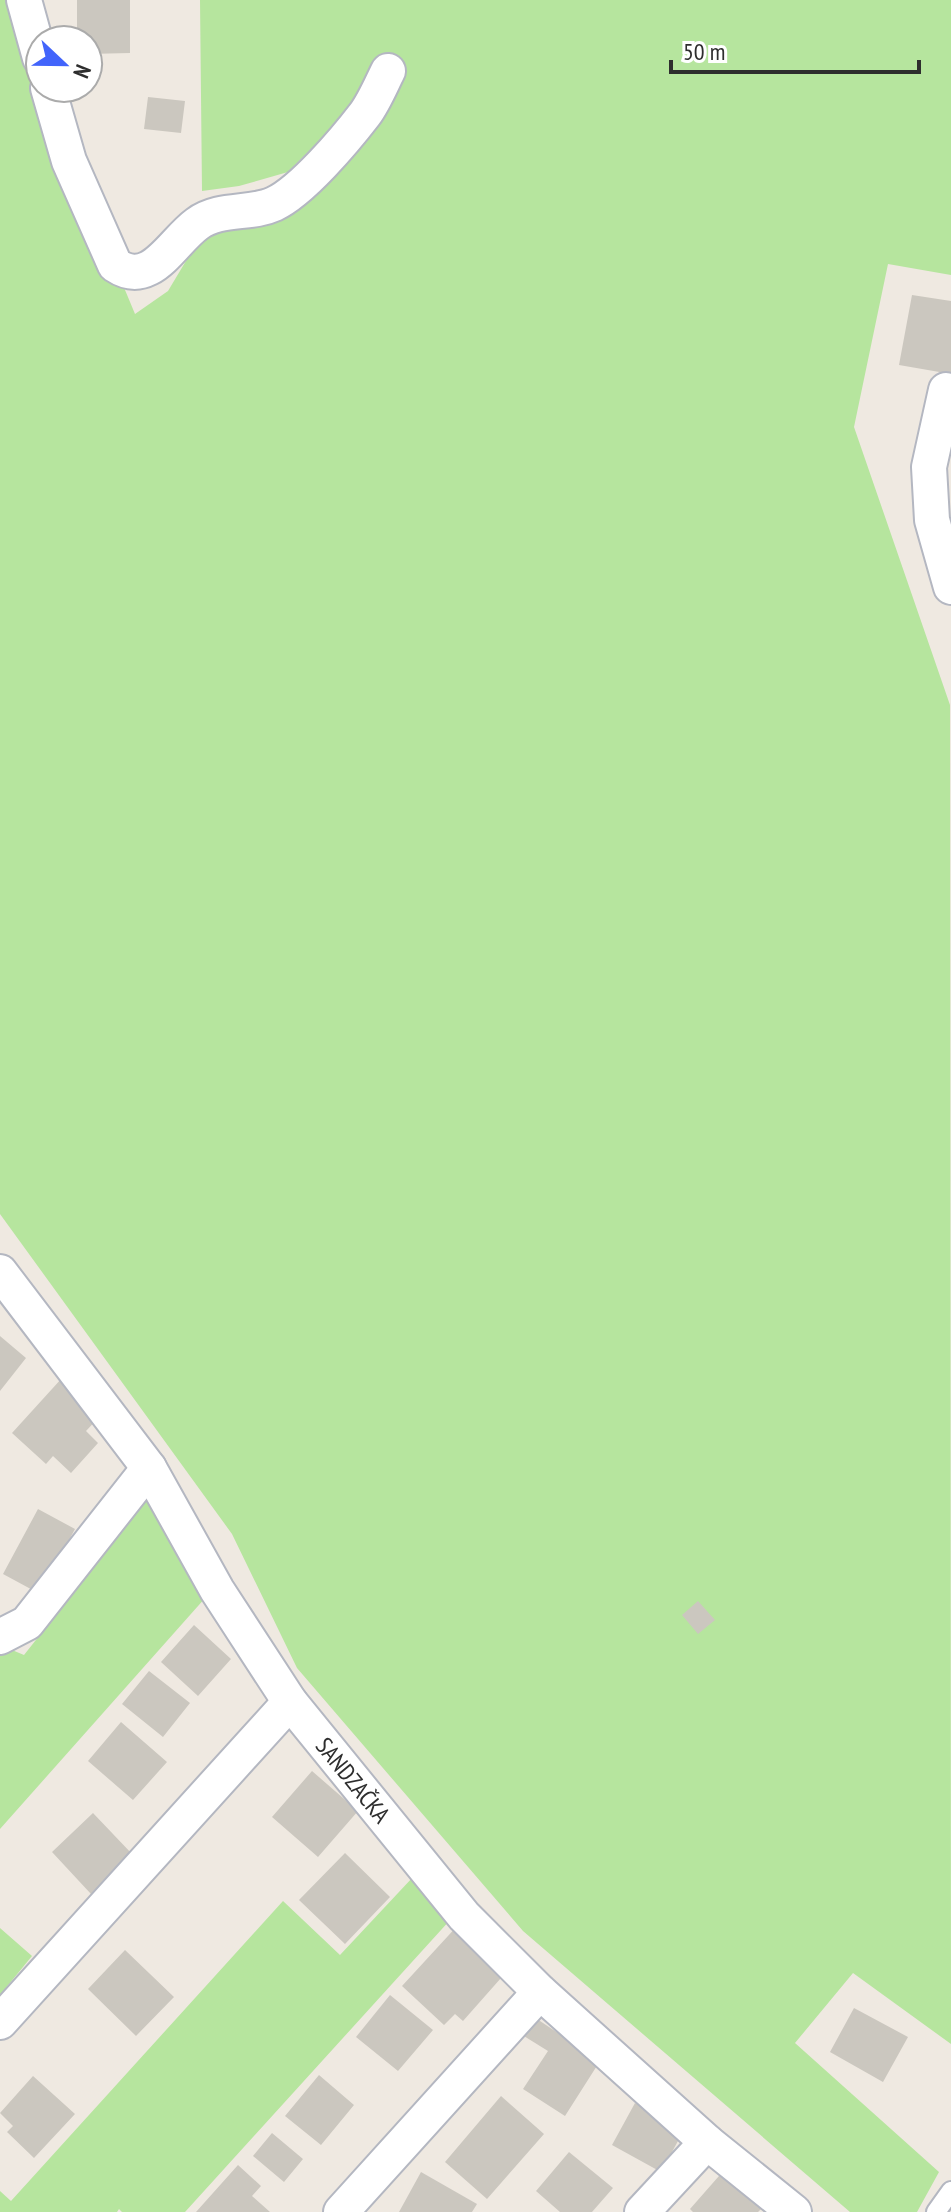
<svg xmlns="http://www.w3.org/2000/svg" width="951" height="2212" font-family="'PT Sans Narrow',sans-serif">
<rect width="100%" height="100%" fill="#efe9e1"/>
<path fill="#b6e59e" d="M0,0H24L59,131L135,314L168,291L211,219L275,218L342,118L288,172L239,186L202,191L200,0H951V275L888,264L854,427L950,705L951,2044L853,1973L795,2043L939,2172L917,2212H850L523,1931L297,1668L232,1534L0,1214Z
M155,1490L214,1588L0,1829V1645L24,1655Z
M413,1877L451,1919L185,2212H122L119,2209L117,2212H0V2191L11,2201L283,1901L340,1955Z
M0,1928L32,1956L0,1995Z"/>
<path fill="#cbc7bf" d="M77,0H130V53L88,54V40H77Z
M148,97L185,101L181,133L144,129Z
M912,295L951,301V374L899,365Z
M0,1336L26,1358L0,1391Z
M62,1378L102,1414L86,1431L98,1443L71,1473L53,1456L46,1464L12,1433Z
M38,1509L75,1529L40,1594L3,1574Z
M698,1601L715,1620L698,1634L682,1615Z
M194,1625L231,1659L198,1696L161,1662Z
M149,1671L190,1703L163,1737L122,1704Z
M121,1722L167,1762L133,1800L88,1761Z
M312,1771L358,1811L318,1857L272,1817Z
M93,1813L133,1855L91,1894L52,1852Z
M345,1853L390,1897L345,1944L299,1900Z
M459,1924L502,1964L495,1972L501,1978L463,2021L455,2014L444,2025L402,1986Z
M125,1950L174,1997L136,2036L88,1989Z
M390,1995L433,2030L398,2071L356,2037Z
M854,2008L908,2037L883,2082L830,2052Z
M531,2015L600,2061L565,2116L523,2089L548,2051L519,2033Z
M319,2075L354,2105L321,2145L285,2116Z
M33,2076L75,2114L34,2158L7,2132L13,2126L0,2113Z
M501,2096L544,2134L487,2199L445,2162Z
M635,2103L684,2130L661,2172L612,2145Z
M272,2133L303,2159L284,2182L253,2156Z
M569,2152L613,2188L592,2212H560L536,2191Z
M238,2165L261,2186L252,2196L270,2212H196Z
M726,2168L766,2204L758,2212H693L690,2209Z
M421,2172L477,2204L472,2212H399Z"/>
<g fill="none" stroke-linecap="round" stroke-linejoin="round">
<g stroke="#b4b7c1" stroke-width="22">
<path id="service" d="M936,2212L951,2191"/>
</g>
<g stroke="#b4b7c1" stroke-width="38">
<g id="minor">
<path d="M24,0L40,58"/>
<path d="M48,88L69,161L115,265C151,289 171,243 197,224C220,207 250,215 274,204C302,191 345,140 365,114C374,102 381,85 388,71"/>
<path d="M946,390L929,467L932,520L951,587"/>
<path id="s1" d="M0,1272L149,1468L217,1590L290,1702L464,1916L540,1992L707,2142L794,2212"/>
<path d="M0,1637L27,1623L149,1468"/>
<path d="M0,2022L290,1702"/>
<path d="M341,2212L540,1992"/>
<path d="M642,2212L707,2142"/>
</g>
</g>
<use href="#service" stroke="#fff" stroke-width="18"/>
<use href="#minor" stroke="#fff" stroke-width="34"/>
</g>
<g text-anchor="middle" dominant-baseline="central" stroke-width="6" stroke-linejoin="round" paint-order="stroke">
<g font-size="24" fill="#2e2e2e" stroke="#fff">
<text stroke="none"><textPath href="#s1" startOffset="620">SANDZAČKA</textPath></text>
</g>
</g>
<g transform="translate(64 64) rotate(112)"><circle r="38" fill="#ffffff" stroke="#ababab" stroke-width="2"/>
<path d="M0-6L14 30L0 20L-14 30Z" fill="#4264fb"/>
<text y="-12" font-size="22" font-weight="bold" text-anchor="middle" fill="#2e2e2e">N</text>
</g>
<path d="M671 60v12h248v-12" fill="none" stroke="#2e2e2e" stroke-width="4"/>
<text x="683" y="60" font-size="24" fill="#2e2e2e" stroke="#ffffff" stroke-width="6" paint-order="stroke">50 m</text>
</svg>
